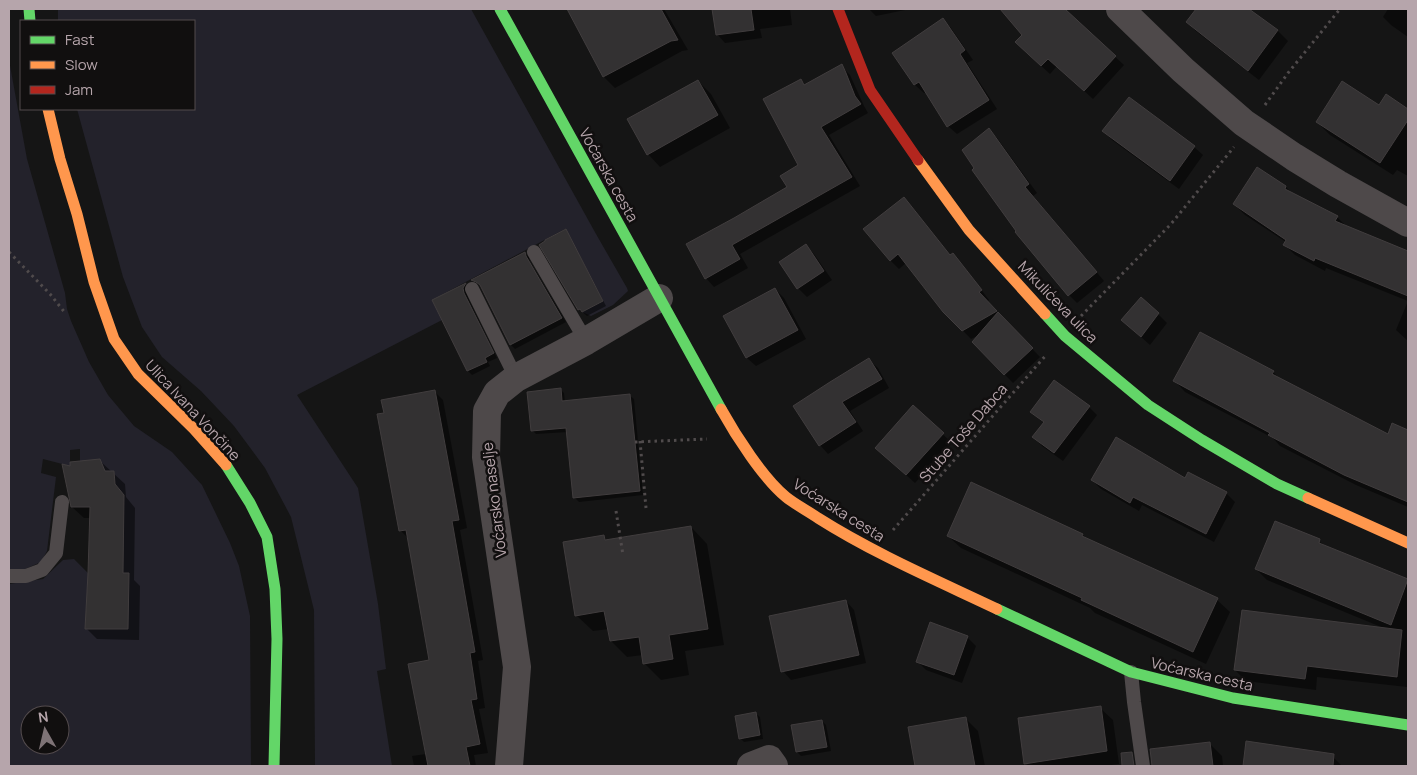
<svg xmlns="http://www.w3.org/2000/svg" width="1417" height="775" font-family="Manrope,sans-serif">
<rect width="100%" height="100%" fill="#151515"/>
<path fill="#23222b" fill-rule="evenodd" d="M58,9H471L596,234L627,288L628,291L613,305L591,316L582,312L603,301L565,229L432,300L442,320L297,395L358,488L378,604L386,669L377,671L392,766H315L314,610L291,517L265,468L234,426L201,391L162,357L142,327L123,277L77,109H194V21H58Z
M9,60L27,159L65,293L67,309L71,321L89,362L108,395L134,426L172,452L202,485L230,543L239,566L250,616L251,766H9V584L43,579L63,560L74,559L88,573L85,628L128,629L114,471H105L80,461V449L70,450V466L43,459L41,473L56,477L47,551L41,562L23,570L9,569ZM30,715H60V745H30Z"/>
<path fill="#0007" d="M568,9H614L619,19L637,9H664L688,50L682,51L615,88L604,77Z
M713,9H790L792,25L760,29L762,38L725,43L717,34Z
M869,9H910L876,16Z
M1002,9H1063L1124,65L1093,99L1057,66L1050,74L1025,51L1024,35Z
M1198,9H1247L1278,31L1288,41L1259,80L1197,32L1187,22Z
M1388,9H1408V37L1391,25L1383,17Z
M943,20L951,28L973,60L967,63L997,109L957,134L948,126L926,92L924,93L915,85L893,53Z
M841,66L850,75L864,106L868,113L829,135L860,186L740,254L748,268L714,287L706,278L688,244L789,188L800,166L801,80L806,86Z
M698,81L711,94L730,128L660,167L648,154Z
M1386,96L1408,110V176L1397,170L1393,175L1330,135L1317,122L1379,106Z
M989,130L997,138L1037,193L1033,196L1104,281L1077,303L1069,295Z
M1104,131L1194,147L1203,155L1179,189L1112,140Z
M1286,187L1293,195L1337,217L1347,227L1408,265V341L1396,330L1408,301L1326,268L1325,271L1295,255L1285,245L1286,242L1245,215L1234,204Z
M903,198L912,207L951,256L953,255L961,263L989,300L987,302L1040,357L1013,383L973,342L979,335L971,339L944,311L906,263L899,269L890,260Z
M565,231L569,235L606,306L587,316L579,309Z
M806,246L814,254L832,280L807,297L798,288L781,262Z
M525,253L529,257L530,262L566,322L515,349L511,345L481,285L477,284L473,281Z
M465,285L469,288L467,293L468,298L497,358L488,362L490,366L472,375L468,371L434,300Z
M775,289L784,298L806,339L756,366L747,358L725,317Z
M1158,314L1167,323L1150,345L1131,328Z
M869,360L878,368L889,388L850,411L863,431L828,454L820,445L794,407Z
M1273,372L1281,380L1388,436L1393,425L1408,431V507L1356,485L1280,446L1273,438L1185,392L1175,381Z
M560,389L564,393L565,402L629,395L634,399L643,495L579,502L575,498L568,432L536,434L532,430Z
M435,392L443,400L467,528L460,530L483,660L478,661L485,708L479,709L488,753L474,755L476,766H414L412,756L426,754L430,661L409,539L400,530L385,414Z
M914,407L952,443L915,483L885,456Z
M1089,407L1097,415L1063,461L1042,446L1034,437L1044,423L1032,412Z
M100,461L125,484L126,497L135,508L134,580L140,586L139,640L97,639L86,628L91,518H84L72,507L71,468Z
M1188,473L1226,493L1235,502L1214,542L1142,505L1139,511L1101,489L1092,480H1185Z
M972,484L1083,535L1087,540L1217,600L1230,612L1206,664L1095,613L1090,608L961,548L948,536Z
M691,527L707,544L724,645L685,651L689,675L661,680L644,663L643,655L627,657L611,641L609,629L593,631L576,615L603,537L608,541Z
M1319,541L1326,547L1408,580V676L1407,687L1317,677L1316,690L1246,681L1235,670L1386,629L1267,580L1256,569Z
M846,601L854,610L866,663L791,680L783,671Z
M967,637L976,646L962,683L926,670L918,662Z
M1100,708L1113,720L1119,764L1103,766H1029L1026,763Z
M755,713L760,717L763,739L744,742L740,738Z
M965,718L978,731L985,766H916L909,728Z
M822,721L826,725L831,751L801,756L797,752Z
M1209,743L1222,756L1223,766H1155L1153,750Z
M1247,743L1330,754L1341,765L1349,766H1244Z"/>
<path fill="#333132" stroke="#413d3e" d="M567,9H661L678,40L671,41L603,77Z
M712,9H751L754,30L716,35Z
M1000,9H1065L1116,56L1084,91L1048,59L1041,66L1015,42L1022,35Z
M1196,9H1249L1278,30L1248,71L1186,22Z
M943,18L965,50L960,54L989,100L947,127L919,82L914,85L892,53Z
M842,64L846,73L855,96L861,104L821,127L852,177L732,245L740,259L705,279L686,244L734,218L787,187L780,176L798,165L763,99L801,79L804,85Z
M698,80L718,115L647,155L627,119Z
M1342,81L1379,105L1386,94L1408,109V120L1380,163L1316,122Z
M1129,97L1195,146L1170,181L1102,131Z
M989,128L1029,184L1025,187L1097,272L1068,296L1015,232L1016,231L972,170L974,168L962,150Z
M1257,167L1286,186L1285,189L1338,216L1335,221L1408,251V296L1315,258L1314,261L1283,245L1286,240L1233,204Z
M904,197L950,255L953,253L982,290L979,292L997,311L962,331L943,312L898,254L890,261L863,229Z
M566,229L603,301L582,312L580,309L578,310L539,245L545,241V240Z
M806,244L824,271L797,289L779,262Z
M525,252L526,256L562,318L510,345L480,285L476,282L471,280Z
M466,283L463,288L464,293L494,353L485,358L487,362L467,371L432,300Z
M775,288L798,330L746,358L723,316Z
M1141,297L1159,313L1141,337L1121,320Z
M998,312L1033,348L1004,375L972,342Z
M1200,332L1274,371L1272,374L1388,434L1392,423L1408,430V502L1344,475L1268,435L1270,433L1173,381Z
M869,358L882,379L842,402L856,422L819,446L793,406L830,382Z
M1054,380L1090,406L1054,453L1032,437L1044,422L1030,412Z
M561,388L562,401L630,394L640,491L573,498L566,428L531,431L527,392Z
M435,390L459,520L452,521L475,652L470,653L477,699L471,700L480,744L466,747L470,766H428L408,664L429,660L406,530L399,531L377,414L384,413L381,400Z
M913,405L944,433L906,475L875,448Z
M1116,437L1185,478L1188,472L1227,492L1206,534L1133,497L1130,503L1091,480Z
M100,459L105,471H114L115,484L124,495L123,573H129L128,629H85L88,573L90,507H71L62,464L70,466V462Z
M971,482L1083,534L1082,536L1218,598L1193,652L1081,600L1082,598L947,536Z
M1275,521L1320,539L1319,543L1408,579L1391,625L1255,569Z
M691,526L708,629L669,635L673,659L643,664L639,637L610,641L604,611L575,616L563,542L604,535L605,540Z
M846,600L859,655L781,672L769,616Z
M1242,610L1402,630L1397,677L1307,666L1305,679L1234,670Z
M930,622L968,636L954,675L916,662Z
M1101,706L1107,751L1024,764L1018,718Z
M756,712L760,735L739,739L735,716Z
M966,717L975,766H915L908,727Z
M822,720L827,747L796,752L791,725Z
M1246,741L1334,754L1333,766H1243Z
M1210,742L1213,766H1152L1150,749Z
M1132,752L1134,766H1122L1121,753Z"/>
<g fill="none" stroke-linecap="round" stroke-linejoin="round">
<path stroke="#504b4c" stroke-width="3" stroke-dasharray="2.5 4" stroke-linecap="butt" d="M1265,105L1288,73L1340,9
M9,252L50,294L66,314
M1081,316L1171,224L1234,147
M640,441L646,508
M635,442L707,439
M616,511L623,555
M893,530L1047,354"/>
<path stroke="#4e494a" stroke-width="14" d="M534,252L586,341
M472,289L516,378
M9,576H26L42,570L56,553L62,502
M1131,672L1134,702L1143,766"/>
<path stroke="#4e494a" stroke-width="28" d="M1120,9L1183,70L1244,123L1294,157L1338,184L1408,223
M509,766L517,667L486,457L487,411L497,393L516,378L586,341L659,298
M751,766L769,759L774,766"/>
<path stroke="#63d668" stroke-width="11" d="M29,9L30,21
M500,9L721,409
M1045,314L1065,336L1148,405L1202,440L1277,484L1308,498
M226,465L250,503L267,537L275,589L277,639L274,766
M997,609L1131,672L1233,698L1408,725"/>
<path stroke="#ff974d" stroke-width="11" d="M48,109L60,159L77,214L94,282L114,339L138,374L194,429L226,465
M918,160L969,230L1045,314
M721,409C736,436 763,478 786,497C796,505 808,511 818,518C875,554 936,580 997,609
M1308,498L1408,543"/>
<path stroke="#b3261e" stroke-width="11" d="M838,9L870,90L918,160"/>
</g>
<g text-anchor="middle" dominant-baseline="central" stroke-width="5" stroke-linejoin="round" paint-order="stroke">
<g font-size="15" fill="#b6a5ab" stroke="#110f0f">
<text transform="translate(609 175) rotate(61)">Voćarska cesta</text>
<text transform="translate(1058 302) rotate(46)">Mikulićeva ulica</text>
<text transform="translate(193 410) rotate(47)">Ulica Ivana Vončine</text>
<text transform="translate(963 433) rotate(-49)">Stube Toše Dabca</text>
<text transform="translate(494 500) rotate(-97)">Voćarsko naselje</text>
<text transform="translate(839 510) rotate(32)">Voćarska cesta</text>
<text transform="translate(1202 674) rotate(13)">Voćarska cesta</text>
</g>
</g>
<rect width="1417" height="775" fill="none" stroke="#b6a5ab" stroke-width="20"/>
<rect x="20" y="20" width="175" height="90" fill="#110f0f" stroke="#534b4d"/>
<rect x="30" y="36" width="25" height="8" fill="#63d668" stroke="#534b4d"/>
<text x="65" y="45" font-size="15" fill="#b6a5ab">Fast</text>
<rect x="30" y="61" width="25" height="8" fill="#ff974d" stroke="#534b4d"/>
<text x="65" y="70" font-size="15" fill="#b6a5ab">Slow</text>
<rect x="30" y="86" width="25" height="8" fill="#b3261e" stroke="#534b4d"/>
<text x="65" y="95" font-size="15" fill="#b6a5ab">Jam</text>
<g transform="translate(45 730) rotate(352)"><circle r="24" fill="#110f0f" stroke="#534b4d"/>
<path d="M0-4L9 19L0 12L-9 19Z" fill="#7e7376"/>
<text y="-8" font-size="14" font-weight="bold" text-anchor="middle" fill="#b6a5ab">N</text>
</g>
</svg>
